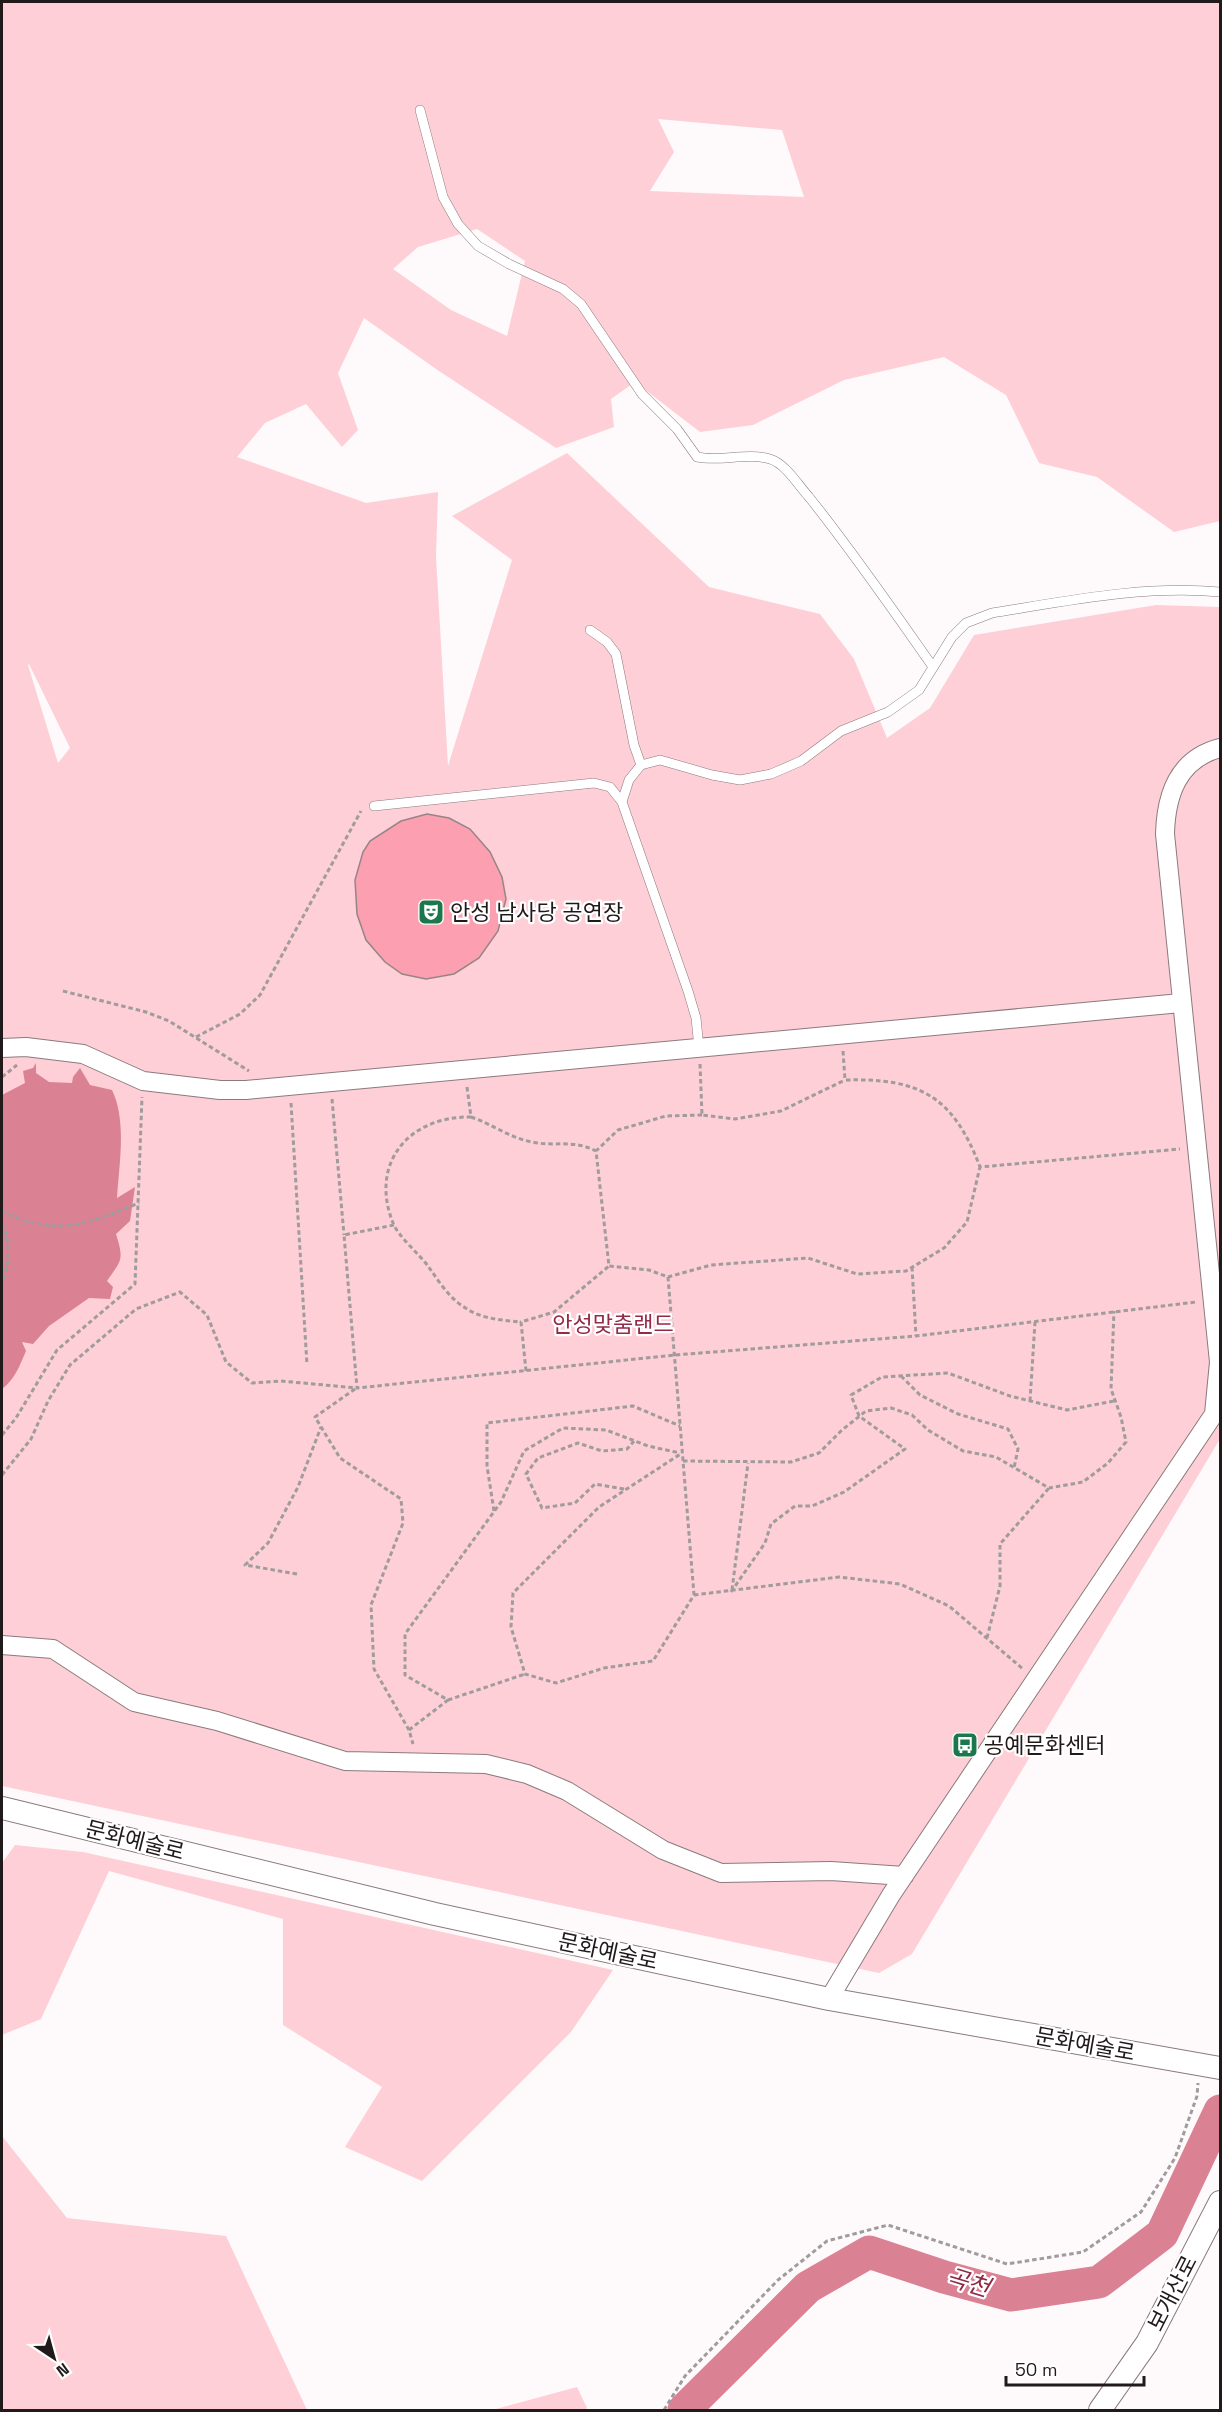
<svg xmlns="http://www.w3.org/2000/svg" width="1222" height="2412" font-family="'Space Grotesk','Noto Sans KR',sans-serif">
<rect width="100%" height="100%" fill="#fefafb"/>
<path fill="#fecfd6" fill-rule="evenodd" d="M2,2H1220V521L1174,532L1097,477L1039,463L1006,395L944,357L844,380L753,425L700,432L635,382L611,399L614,427L556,448L436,369L364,318L338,373L358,430L342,447L306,404L265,423L237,457L366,503L438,492L436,557L448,766L512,560L452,516L567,453L709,587L820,614L854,659L887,738L930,708L974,635L1156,605L1220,607V1439L912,1954L879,1973L2,1786ZM658,119L782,130L804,197L650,191L674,152ZM477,229L525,261L507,336L451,310L393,269L418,247ZM29,664L70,748L58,763L28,665Z
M15,1845L83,1852L613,1970L571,2032L422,2181L345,2147L382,2087L283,2025V1919L109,1871L41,2019L2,2035V1863Z
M2,2136L67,2218L226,2236L307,2410H2Z
M577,2387L587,2408L585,2410H492Z"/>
<path fill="#da8193" d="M36,1063V1073L49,1082L72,1083L73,1077L80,1068L90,1085L112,1090C127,1121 119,1164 117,1198L135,1187L130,1221L116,1234C124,1260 122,1259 107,1281L113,1287L110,1299L89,1298L49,1326L33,1344L22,1342L26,1351C19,1367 15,1379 2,1389V1095L25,1083L23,1071L33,1068Z"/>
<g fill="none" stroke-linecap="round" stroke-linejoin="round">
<path stroke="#da8193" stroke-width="33" d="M684,2410L808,2287L869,2252L944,2277L1011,2295L1099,2282L1162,2234L1220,2111"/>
</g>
<path fill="#fca0b1" stroke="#968587" stroke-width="1.5" d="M427,814L449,818L470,829L490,852L502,877L506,899L498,931L479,958L454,974L426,979L402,974L385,962L366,940L357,914L355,880L363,852L370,841L401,821Z"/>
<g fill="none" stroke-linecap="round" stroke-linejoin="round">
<g stroke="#8b7a7d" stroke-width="10">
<path id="service" d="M420,110L443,197L458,224L478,246L509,264L563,289L581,304L642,394L677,429L697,457C721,462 747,452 770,459C786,464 798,485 809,497C853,552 893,610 933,667
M590,630L607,642L616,654L634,745L641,765
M622,802L629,780L641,765L660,760L712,775L740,780L771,774L801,761L841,731L888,712L919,690L952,637L966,623L992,613C1067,601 1144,585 1220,592
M374,806L594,783L610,787L622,802L688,991L696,1018L699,1048"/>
</g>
<g stroke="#8b7a7d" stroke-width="20">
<path id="minor" d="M2,1048L26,1047L83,1054L143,1081L220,1090H246L1181,1003
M2,1645L53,1649L134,1702L217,1721L345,1761L486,1764L527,1774L567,1791L663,1850L721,1873L831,1871L904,1876
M829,1999L891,1895L1214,1414L1219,1362L1165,834C1166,795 1178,759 1220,748"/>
</g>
<g stroke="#8b7a7d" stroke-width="24">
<path id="tertiary" d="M2,1808L435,1914L829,1999L1220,2068
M1100,2410L1147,2343L1220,2202"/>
</g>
<path stroke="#a09b9c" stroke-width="3" stroke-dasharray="4.5 3" stroke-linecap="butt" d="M63,991L146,1012L169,1021L249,1071
M196,1037L240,1014L260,995L361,811
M843,1051L845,1080C920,1078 953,1096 980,1167L1180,1149
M700,1064L702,1115L735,1119L781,1111L845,1080
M2,1077L17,1065
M467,1087L471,1117C409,1116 369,1163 393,1223C398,1236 419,1254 428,1266C438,1280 449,1298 464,1307C480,1319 502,1320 521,1322
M332,1099L344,1235
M291,1103L307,1365
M702,1115L666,1116L618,1130L596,1151L609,1266L649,1270L668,1277L711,1265L808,1258L857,1274L906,1271L944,1248L967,1222L980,1167
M471,1117C492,1124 510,1138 532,1142C555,1147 573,1139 596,1151
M2,1211C55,1238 87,1224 139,1203
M2,1224C12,1244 9,1263 2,1283
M394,1225L344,1235L357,1388L675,1355L916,1336L1196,1302
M912,1267L916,1336
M668,1277L694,1595L653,1661L604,1668L556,1683L525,1674L511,1627L513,1593L599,1507L682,1453
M526,1371L521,1322L554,1312L609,1266
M901,1376L920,1395L958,1414L1008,1429L1018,1449L1014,1468
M355,1389L315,1417L340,1458L401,1499L403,1523L371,1605L374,1669L409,1730L413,1744
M1030,1401L1035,1322
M2,1435L16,1418L57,1350L135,1284L142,1097
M683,1461L791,1462L819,1453L842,1430L866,1411L891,1408L912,1415L928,1430L963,1451L996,1457L1049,1488L1083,1482L1108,1463L1126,1442L1121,1417L1111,1389L1114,1311
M2,1475L31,1439L48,1401L70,1365L136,1309L180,1292L207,1315L226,1362L252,1383L281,1381L357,1388
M624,1489L595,1484L575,1503L542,1508L526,1474L538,1458L578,1443L602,1451L627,1449L634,1441
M494,1511L487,1466V1423L633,1406L680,1426
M297,1574L245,1565L268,1543L298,1487L321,1427
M732,1590L748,1463
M731,1592L765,1543L771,1524L795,1506H812L844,1492L905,1449L859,1416L851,1395L882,1377L948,1373L1010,1396L1067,1410L1114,1401
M694,1595L839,1577L900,1584L949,1606L1023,1669
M987,1638L1000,1586V1544L1049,1488
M448,1700L525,1674
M409,1730L448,1700L405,1675V1634L501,1502L524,1451L563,1428L606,1430L648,1446L680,1453
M664,2410L685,2376L778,2280L827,2241L888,2225L1007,2264L1083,2252L1141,2212L1175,2158L1197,2096L1198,2083"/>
<use href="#service" stroke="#fff" stroke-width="9"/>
<use href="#minor" stroke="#fff" stroke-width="18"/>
<use href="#tertiary" stroke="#fff" stroke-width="22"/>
</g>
<defs>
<g id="theatre-square" transform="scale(1.35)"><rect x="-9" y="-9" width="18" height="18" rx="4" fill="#1c774c" stroke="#fff"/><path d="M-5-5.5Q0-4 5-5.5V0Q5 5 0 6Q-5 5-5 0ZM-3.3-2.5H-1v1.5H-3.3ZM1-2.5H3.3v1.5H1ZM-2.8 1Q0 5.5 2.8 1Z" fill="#fff"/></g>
<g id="bus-square" transform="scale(1.35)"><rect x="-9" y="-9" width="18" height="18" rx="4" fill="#1c774c" stroke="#fff"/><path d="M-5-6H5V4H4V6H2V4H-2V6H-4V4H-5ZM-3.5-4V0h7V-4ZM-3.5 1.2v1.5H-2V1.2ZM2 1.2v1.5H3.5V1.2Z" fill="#fff"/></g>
</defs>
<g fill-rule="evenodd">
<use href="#theatre-square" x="431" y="912"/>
<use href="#bus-square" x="965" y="1745"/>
</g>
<g text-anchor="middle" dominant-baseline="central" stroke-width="4.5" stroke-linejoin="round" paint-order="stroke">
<g font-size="22" fill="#211a1b" stroke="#fff" text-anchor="start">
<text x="450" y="912">안성 남사당 공연장</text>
<text x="984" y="1745">공예문화센터</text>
</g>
<g font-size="22" fill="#932a48" stroke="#fff">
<text x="613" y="1324">안성맞춤랜드</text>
</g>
<g font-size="22" fill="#211a1b" stroke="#fff">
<text transform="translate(135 1840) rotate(14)">문화예술로</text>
<text transform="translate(608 1951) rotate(12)">문화예술로</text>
<text transform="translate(1085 2044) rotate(10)">문화예술로</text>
<text transform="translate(1172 2293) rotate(-63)">보개산로</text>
</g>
<g font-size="24" font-style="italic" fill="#902846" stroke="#fff">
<text transform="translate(968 2282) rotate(17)">곡천</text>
</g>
</g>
<rect width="1222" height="2412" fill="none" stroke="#211a1b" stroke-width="6"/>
<g transform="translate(54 2358) rotate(144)" stroke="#ffffff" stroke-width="4.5" paint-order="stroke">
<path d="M0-4.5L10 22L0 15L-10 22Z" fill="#211a1b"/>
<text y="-9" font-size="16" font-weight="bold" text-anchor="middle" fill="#211a1b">N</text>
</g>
<path d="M1006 2376v9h138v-9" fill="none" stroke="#211a1b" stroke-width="3"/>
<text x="1015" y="2376" font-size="18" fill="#211a1b" stroke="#ffffff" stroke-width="4.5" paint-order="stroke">50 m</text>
</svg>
